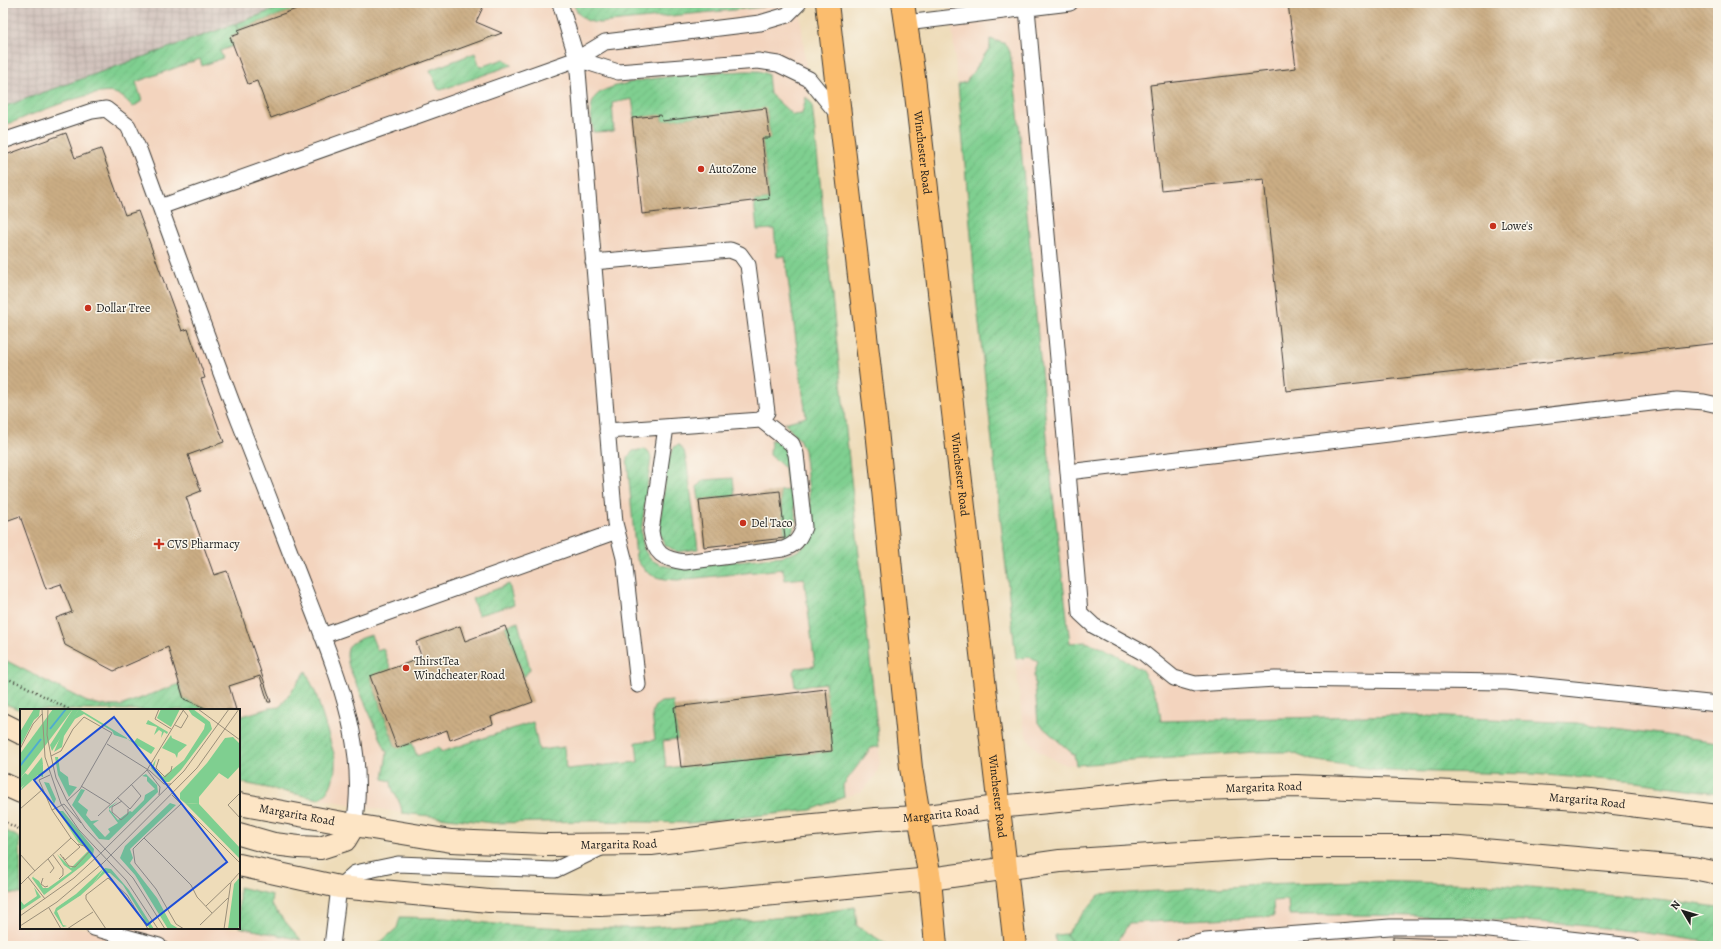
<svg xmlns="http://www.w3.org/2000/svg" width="1721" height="949" font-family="Alegreya,serif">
<defs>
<pattern id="industrial-grid" width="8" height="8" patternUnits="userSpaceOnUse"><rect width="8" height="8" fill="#cfc0ba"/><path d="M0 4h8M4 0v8" fill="none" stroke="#b1a49f"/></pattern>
<pattern id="grass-tufts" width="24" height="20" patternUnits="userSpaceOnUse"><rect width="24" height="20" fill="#7fcf90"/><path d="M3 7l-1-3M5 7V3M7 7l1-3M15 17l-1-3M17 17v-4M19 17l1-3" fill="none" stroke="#6db17c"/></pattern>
<pattern id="garden-furrows" width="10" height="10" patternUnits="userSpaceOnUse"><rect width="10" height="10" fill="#7fcf90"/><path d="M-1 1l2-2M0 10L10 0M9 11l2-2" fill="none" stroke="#6db17c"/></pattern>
<pattern id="building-back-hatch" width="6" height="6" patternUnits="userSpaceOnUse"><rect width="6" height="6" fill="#cbad84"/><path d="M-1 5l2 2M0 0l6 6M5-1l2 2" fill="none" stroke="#ae9471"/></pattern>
</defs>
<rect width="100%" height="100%" fill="#fbf7ec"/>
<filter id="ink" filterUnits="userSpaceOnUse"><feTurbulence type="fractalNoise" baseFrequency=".025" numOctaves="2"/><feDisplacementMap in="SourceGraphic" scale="8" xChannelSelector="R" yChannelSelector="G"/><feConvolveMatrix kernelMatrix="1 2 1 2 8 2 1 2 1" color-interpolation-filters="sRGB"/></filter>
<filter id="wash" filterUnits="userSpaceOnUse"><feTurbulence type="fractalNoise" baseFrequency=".012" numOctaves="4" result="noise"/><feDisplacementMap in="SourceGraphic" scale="16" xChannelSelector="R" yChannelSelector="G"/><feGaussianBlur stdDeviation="0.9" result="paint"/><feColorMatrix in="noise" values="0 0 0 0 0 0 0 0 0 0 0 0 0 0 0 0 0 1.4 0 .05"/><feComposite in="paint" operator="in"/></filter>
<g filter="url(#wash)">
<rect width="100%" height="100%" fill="#eedcb9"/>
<path fill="#f3d4be" d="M292,3H799L878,723L880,765L874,778L861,792L844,797L811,810L690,823L595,821L493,823L402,813L297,795L239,782V710H21L3,703V107Z
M950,3H1718V793L1636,782L1532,774L1386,771L1311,760L1290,752H1255L1096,764L1066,765L1039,752L1027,738L1022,718L977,306Z
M3,829L20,838L21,928H239V887L272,895L271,905L301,940L334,946H3Z
M1360,881L1497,884L1658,899L1718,907V946H1056L1055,935L1066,934L1099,895L1259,884Z"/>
<path fill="url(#industrial-grid)" d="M3,3H292L3,107Z"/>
<path fill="url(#grass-tufts)" stroke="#4e7656" d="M292,3H313L238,30L235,24Z
M1066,934L1075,945V946H1056L1055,935Z"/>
<path fill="url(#garden-furrows)" stroke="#4e7656" d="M573,3H763L764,7L599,23C584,22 578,16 573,3Z
M235,24L239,34L230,37L233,46L220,51L223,58L202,66L200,59L136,82L142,101L133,107C127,101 122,95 114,93C92,88 27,117 3,126V107Z
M990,39L1006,44L1010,52L1017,102L1050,469L1070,643L1086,642L1105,649L1142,670L1158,699L1161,721L1404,715L1578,723L1718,742V793L1636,782L1532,774L1386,771L1311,760L1290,752H1255L1076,765L1074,755L1038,723L1034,675L1038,661L1030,657L1016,659L977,306L958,84L966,82L990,47Z
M475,53L480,67L504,59L512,65L441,90L438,89L430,70Z
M747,71H759L768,74L770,94L793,115L802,114L806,97L812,104L879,747L871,748L843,785L844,797L811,810L690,823L595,821L493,823L402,813C401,798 391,794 391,781L383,779L387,753L349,667C343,644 351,642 371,635L377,650L383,648L391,669L370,677L396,748L412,743L417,756L439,747L441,752L533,722L539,750L564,747L566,769L638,762L636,742L655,740L652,714L654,707L661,702L673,701L678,739L663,741L666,768L831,751L825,683L795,687L793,671L796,668L815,666L804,578L785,580L783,569L678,580C657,579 647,577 636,558L627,458L633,451L645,449L649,453L651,458L641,533L644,549L650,559L661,565L676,568L782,556C802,551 809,547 813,526L804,450L799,439L784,423L806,417L785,256L777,257L774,229L757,230L754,201L769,199L762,138L770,137L766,109L662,121L661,115L635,118L632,99L612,103L614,131L593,132C592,121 588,107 595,97C609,77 720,72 747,71Z
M771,440C778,439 785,447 788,453L796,520L792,533L785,538L780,491L788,490L785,468L770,455Z
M679,445L684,451L687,464L698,549L678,552L674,550L665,545L659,533L667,461L675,446Z
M733,478L735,496L699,500L697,487L703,480Z
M509,584L514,605L478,615L472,599Z
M518,622L530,669L524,677L505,626Z
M3,659L87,702L107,706H120L179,684L184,699L210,710H21L3,703Z
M306,671L316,694L335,757C336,771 333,791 319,799L239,782V717L269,708L280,707Z
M3,829L20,838L21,894L3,893Z
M1360,881L1497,884L1658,899L1718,907V944C1576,919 1433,914 1289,915L1288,900L1273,901L1274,916L1129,923L1115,946H1075L1066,934L1099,895L1259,884Z
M239,887L272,895L271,905L301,940L239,927Z
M855,907L857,926L890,946C864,946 839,944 814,946H376L397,928L400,917L445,918L495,924L564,928H641L801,916Z"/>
<g id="blocks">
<path fill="url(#building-back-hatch)" d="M313,3H485L476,22L502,33L271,118L257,81L248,84L230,37L239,34L238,30Z
M1288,3H1718V343L1286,391L1264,179L1161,190L1150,85L1296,68Z
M766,108L770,138H762L769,199L642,214L632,118L661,115L662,121Z
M66,133L75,158L101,149L125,215L138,211L182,331L188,329L205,378L201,379L224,442L188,455L201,491L186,497L214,575L227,571L271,702H268L260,676L229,686L236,710H210L184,699L168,647L114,671L65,645L56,618L72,612L61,584L46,589L20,516L3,522V156Z
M780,491L785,538L704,547L699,500Z
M460,626L465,641L505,626L533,702L491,717L493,724L450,740L447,730L397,748L370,676L422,658L416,642Z
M826,689L832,751L681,767L674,707Z
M1393,937L1448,939L1447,946H1393Z"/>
</g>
</g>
<g filter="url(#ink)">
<use href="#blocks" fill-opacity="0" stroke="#3c3934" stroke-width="1"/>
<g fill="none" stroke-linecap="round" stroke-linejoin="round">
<g stroke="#3c3934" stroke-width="17">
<path id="service" d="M560,3L577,59L615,523L624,558L638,685
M1027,8L1068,472L1677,400L1704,402L1718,405
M906,23L1070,3
M577,59L618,72L758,61L778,64L809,79L840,117
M3,141L92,111L106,109L128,126L140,152C173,242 205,332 239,421C261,476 282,532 304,588C333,664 369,742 354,825
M160,207L577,59L605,42L760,23L787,15L799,3
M593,262L730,250L740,254L748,265L767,412L761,420L607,431
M666,427L651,531C654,554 663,559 685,562L783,549C795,545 799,540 804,527L796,454L792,444L761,420
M1068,472L1080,613L1094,626L1142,652L1174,678L1195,684L1275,679L1507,682L1718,704
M322,636L617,531
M94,928L159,946
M332,946L339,887L355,873L398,864L555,870L605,846
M1183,946L1205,941L1390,927H1463L1632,946"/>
</g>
<g stroke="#3c3934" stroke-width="24">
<g id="secondary">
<path d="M3,724L21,733"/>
<path d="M3,784L21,792"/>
<path id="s1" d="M239,804L354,825L451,841L547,845L651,844L761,830L876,819L919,817L998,807L1170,790L1296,786L1508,794L1590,800L1718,816"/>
<path d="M239,834L274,844L299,847L320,848L345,840L354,825"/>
<path d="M239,865L339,887L489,901L599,905L711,900L930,879L1060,861L1272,847H1448L1693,868L1718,873"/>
</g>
</g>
<g stroke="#3c3934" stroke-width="24">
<g id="primary">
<path d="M827,3L877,430L911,768L930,879L936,946"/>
<path id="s2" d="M903,3L914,77L1015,946"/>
</g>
</g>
<path stroke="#3c3934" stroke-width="2.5" stroke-dasharray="1 3" stroke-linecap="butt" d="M3,677L21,684L70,710
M3,821L21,830"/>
<use href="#service" stroke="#fff" stroke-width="15"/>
<use href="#secondary" stroke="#fde5c5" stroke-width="22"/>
<use href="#primary" stroke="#fbbd6e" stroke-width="22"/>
</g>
</g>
<g fill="#c8321e" stroke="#fbf7ec" stroke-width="1.5">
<circle cx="701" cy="169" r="4"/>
<circle cx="1493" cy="226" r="4"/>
<circle cx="88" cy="308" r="4"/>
<circle cx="743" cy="523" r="4"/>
<path d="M157 538h4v4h4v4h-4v4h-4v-4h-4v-4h4z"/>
<circle cx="406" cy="668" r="4"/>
</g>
<g text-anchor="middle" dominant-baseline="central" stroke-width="3" stroke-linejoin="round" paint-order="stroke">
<g font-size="12" fill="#1c1c1c" stroke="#fbf7ec">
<text stroke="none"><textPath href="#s2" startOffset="151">Winchester Road</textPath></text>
<text stroke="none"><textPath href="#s2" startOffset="475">Winchester Road</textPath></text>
<text stroke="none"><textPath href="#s1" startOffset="1031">Margarita Road</textPath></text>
<text stroke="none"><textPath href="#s2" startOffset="799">Winchester Road</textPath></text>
<text stroke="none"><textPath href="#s1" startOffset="1355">Margarita Road</textPath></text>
<text stroke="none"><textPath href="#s1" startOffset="707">Margarita Road</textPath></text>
<text stroke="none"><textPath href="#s1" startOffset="59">Margarita Road</textPath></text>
<text stroke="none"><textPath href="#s1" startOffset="383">Margarita Road</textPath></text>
</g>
<g font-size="12" fill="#1c1c1c" stroke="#fbf7ec" text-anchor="start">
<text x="709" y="169">AutoZone</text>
<text x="1501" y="226">Lowe's</text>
<text x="96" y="308">Dollar Tree</text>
<text x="751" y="523">Del Taco</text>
<text x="167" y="544">CVS Pharmacy</text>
<text x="414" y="661">ThirstTea<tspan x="414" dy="14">Windcheater Road</tspan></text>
</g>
</g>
<g transform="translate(20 709)">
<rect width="220" height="220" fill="#eedcb9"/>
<path d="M53,0H59L32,42L30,36ZM128,11L148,23L147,25L144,23L141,29L142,23L139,21L134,26L137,18L126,15ZM213,28L220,35V57L208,70L199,64L179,88V95L165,94L160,90V84L187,54L205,29ZM117,29L135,39L131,45L107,30L114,33ZM22,48L23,55L0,80V70L5,64L8,66ZM84,159L73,175L61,186L36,199L56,185Z" fill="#7fcf90"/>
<path d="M33,0H53L0,70V45Z" fill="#7fcf90"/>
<path d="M14,0H20L19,7L14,11L0,38V23ZM59,0L107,29V30L94,26L92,22L64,5L55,10L44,27L42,38L34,43L42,24ZM141,0H160L151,18L137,9ZM168,0H173L190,13L192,20L161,61L149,73H144L131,59L136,50L134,58L143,68L164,51L184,20L185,15L172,6ZM151,26L152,29L167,36L158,44L157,49L155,45L142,39ZM35,48H38L40,62L48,68L49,76L57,78L49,88L38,66ZM23,55V68L18,66L0,82L10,66ZM126,65L137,76L138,83L89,131L79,130L52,96L61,80L65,81L58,93L68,101L66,106L71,112L79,111L73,115L85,128L90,123L88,120L98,114L89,102V98L98,92L89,100L98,111L110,102L112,103L124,91L125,86L135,80L127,72V68L122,67ZM24,73L29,74L36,90L34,95ZM150,94L156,96L110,140L113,149L110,154L137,189L151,215L159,220H148L115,166L100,149L105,137ZM165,94L179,95L220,139V150ZM38,102H43L74,140L73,146L63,156L24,186L12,169L15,165L13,168L19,172L23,179H28L52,162L44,156L37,145L51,159L69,141L58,133ZM85,159L91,160L109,181L134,220H130L103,176L90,164H85L73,175ZM220,168V213L218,220H208L214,175ZM14,178L21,188L0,202V191L4,196L17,187ZM60,184L61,186L37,202L43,216L47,217L43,218L34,204L36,199Z" fill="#7fcf90"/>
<path fill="none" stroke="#50acce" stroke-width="2" d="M30,20L46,0M0,57L21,30"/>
<path fill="none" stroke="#9a8f7a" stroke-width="1" d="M22,0L25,48L41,95L59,121L106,171L138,220M28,0L27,26L31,47L36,69L47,92L65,119L113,169L145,220M139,0L135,10L151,20M178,0L220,31M155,16L161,19L168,7L163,1M87,35L130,62L144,75H151M0,40L13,15L22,5M31,47L41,42L53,20L64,8L92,24L60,80L47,92M139,50L136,59L145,68L151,62L152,57M127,61L140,78L139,86M30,66L19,71L32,101M61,77L90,95M220,84L208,96L220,109M152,86L220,154M97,88L110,100L121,87L111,75M102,92L92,98V103L101,111L108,105V100M161,95L124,129L171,176L177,188L192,204M0,100L23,80M78,107L127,61L164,0M124,129L113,140L115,154L136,180L156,215L164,220M0,145L15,162M40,145L49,157L55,158L69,143L64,137L58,135M33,146L43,160V166L39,170M43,148L45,151L60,138L51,129M28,150L34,159L30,164M8,168L51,129L32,101L44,95L61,114M23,169L21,175L25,178L28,177M0,176L8,168L25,190M186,197L210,174M29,199L41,220M0,207L54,169L81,144L164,62L209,0M180,216L208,189M0,217L37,193L83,154L177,59L219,0M47,220L73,203M86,220L66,190V186L88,169L107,186L128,220M204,220L211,173L220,163"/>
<path fill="#1d4ed8" fill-opacity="0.15" stroke="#1d4ed8" stroke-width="2" d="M94,8L207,153L127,216L14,71Z"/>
<rect width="220" height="220" fill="none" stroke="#1c1c1c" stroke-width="2"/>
</g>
<rect width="1721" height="949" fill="none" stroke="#fbf7ec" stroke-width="16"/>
<g transform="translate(1683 911) rotate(308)" stroke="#fbf7ec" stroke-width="3" paint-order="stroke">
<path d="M0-3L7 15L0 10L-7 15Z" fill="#1c1c1c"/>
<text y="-6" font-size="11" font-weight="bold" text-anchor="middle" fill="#1c1c1c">N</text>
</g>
</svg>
